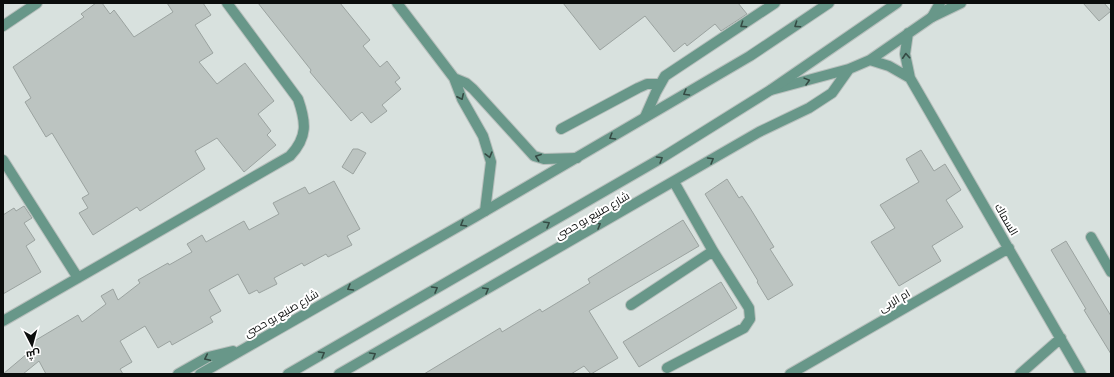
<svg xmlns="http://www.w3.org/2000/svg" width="1114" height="377" font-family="Manrope,Cairo,sans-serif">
<rect width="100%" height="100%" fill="#d8e1de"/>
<path fill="#bcc4c1" stroke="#9ba3a0" d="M96,3H102L110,14L114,10L134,37L173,12L167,3H203L211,15L195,25L213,53L199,62L217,84L245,63L274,101L258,114L271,131L267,135L276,145L244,172L217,138L195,151L205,169L140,211L137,207L93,235L79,213L88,208L82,198L89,194L52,133L46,137L25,102L31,98L13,67L84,17L81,14Z
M258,3H340L370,40L363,46L380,67L387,61L400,78L395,82L401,89L382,105L387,111L371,123L362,112L351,121L310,72L311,70Z
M563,3H738L747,14L721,31L715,24L687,46L685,43L674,52L645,16L600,50Z
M1083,3H1104L1111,11L1099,21Z
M353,149H358L366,153L353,174L342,167Z
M921,150L934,171L945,164L961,190L946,200L963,227L932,246L941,261L899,286L871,242L895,228L880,205L919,182L906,159Z
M727,179L739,198L742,196L750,208L774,247L770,249L793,285L768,300L757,282L758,281L705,194Z
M334,181L360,229L347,236L352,245L328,257L326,254L304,266L302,263L274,278L277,284L259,293L257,290L249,294L238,274L209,290L221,311L210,317L213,322L172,345L170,341L158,348L145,326L120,341L132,362L120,369L123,374H46L39,361L23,374H3L34,348L31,343L78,315L82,322L106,304L101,296L113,289L118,300L140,283L138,280L168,263L169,265L192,252L187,244L202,235L206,242L244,221L249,230L279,214L273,203L305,187L309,194Z
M24,206L32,218L24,223L35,240L26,246L41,272L3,294V215L14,208L16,211Z
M683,220L699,246L589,311L618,358L591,374L584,366L571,374H424L500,328L502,332L540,309L542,312L590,283L588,279Z
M1066,241L1111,316V354L1084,310L1086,309L1051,250Z
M721,282L737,308L639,367L623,342Z"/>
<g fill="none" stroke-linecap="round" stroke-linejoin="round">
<g stroke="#b7bfbc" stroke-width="12">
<path id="minor" d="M397,3L454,78L462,99L483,136L491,162L485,211
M3,26L37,3
M908,33L905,54L910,78L1081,374
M870,60L889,66L910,78
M454,78L466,83L473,89L534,156L544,159L577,158
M771,90L849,69L870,60L932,17L961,3
M645,117L656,92L665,76L775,3
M561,129L638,88L647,84H660
M3,160L78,278
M1091,237L1111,272
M631,305L713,251
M3,321L290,156C308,137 306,122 298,99L227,3
M667,368L744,328L750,319L749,308L713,251L674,182
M339,374L759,132L809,108L832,93L849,69
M790,374L1009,248
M1020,374L1061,338"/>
</g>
<g stroke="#b7bfbc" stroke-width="12">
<path id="tertiary" d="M932,17L940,3
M178,374L208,357L233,351
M200,374L475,217L750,56L829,3
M288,374L660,159L769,91L897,3"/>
</g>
<use href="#minor" stroke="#689789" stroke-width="10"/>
<use href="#tertiary" stroke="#689789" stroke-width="10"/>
</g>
<defs><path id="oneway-chevron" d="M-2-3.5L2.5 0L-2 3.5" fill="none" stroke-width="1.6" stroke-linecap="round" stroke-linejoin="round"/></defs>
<g stroke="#354b44">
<use href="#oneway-chevron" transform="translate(743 25) rotate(146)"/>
<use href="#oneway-chevron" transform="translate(797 25) rotate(146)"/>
<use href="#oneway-chevron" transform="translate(906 56) rotate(-94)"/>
<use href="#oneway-chevron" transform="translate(807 81) rotate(-15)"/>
<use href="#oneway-chevron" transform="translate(686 93) rotate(150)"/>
<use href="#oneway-chevron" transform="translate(461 97) rotate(65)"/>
<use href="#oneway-chevron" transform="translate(612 137) rotate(149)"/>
<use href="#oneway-chevron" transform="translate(489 155) rotate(75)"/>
<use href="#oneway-chevron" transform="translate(538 157) rotate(-160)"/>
<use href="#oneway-chevron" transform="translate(660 159) rotate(-31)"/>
<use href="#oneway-chevron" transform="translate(711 160) rotate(-30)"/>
<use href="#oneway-chevron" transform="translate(463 224) rotate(150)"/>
<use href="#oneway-chevron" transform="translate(547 224) rotate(-30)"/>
<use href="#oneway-chevron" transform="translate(598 225) rotate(-30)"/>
<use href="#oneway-chevron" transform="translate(350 288) rotate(150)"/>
<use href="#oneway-chevron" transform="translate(435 289) rotate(-30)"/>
<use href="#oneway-chevron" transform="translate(486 290) rotate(-30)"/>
<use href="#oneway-chevron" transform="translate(322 354) rotate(-30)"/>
<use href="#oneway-chevron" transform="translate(373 355) rotate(-30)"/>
<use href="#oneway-chevron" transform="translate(207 358) rotate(155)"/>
</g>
<g text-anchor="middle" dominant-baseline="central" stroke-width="4" stroke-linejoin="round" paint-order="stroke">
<g font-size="11" fill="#0b0d0c" stroke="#fff">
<text transform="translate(592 215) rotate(-30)">شارع صنيع بو حصى</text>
<text transform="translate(1007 219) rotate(60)">السماك</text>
<text transform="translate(894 300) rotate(-30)">ام الربى</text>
<text transform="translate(281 313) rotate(-30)">شارع صنيع بو حصى</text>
</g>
</g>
<rect width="1114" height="377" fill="none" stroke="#0b0d0c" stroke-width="8"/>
<g transform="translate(32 345) rotate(174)" stroke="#ffffff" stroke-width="3" paint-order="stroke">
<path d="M0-3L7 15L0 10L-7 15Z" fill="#0b0d0c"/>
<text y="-6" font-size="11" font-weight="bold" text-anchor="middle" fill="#0b0d0c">ش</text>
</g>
</svg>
